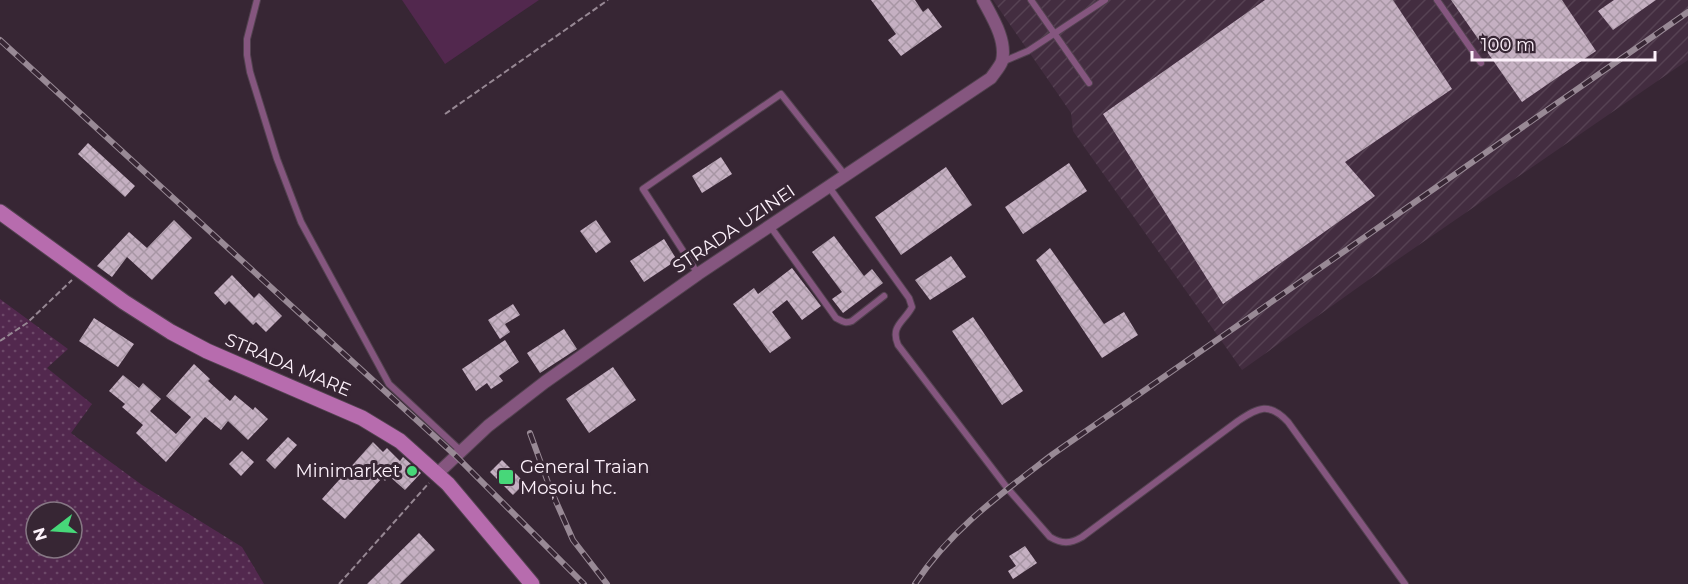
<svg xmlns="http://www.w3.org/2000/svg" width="1688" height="584" font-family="Montserrat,sans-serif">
<defs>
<pattern id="industrial-furrows" width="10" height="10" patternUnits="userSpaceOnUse" patternTransform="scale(1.5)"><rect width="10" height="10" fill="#432d40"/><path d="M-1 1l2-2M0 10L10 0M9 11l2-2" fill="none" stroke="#564253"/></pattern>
<pattern id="grass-dots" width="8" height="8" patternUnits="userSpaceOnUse" patternTransform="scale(1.5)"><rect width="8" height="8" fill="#52284e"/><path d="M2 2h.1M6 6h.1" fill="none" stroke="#6c4868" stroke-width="1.8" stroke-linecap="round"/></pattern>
<pattern id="building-cross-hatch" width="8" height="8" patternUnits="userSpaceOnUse" patternTransform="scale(1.5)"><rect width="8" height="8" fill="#c5b0c2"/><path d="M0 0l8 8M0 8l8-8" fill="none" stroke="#a796a4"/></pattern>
</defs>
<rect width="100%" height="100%" fill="#372634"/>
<path fill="url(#industrial-furrows)" d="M993,0H1688V60L1381,271L1242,370L1073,131L1071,113Z"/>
<path fill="url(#grass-dots)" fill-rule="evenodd" d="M0,299L68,349L47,368L92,404L71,433L142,485L242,547L264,584H0ZM36,512H72V548H36Z"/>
<path fill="#52284e" d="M402,0H539L445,64Z"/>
<path fill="url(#building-cross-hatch)" d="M871,0H915L923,12L928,8L942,27L901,56L888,40L896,34Z
M1265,0H1393L1452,89L1345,162L1375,196L1223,304L1103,114Z
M1451,0H1562L1596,51L1522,102Z
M1614,0H1656L1613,30L1598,11Z
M88,143L135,186L125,197L78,154Z
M721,157L732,174L702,193L692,176Z
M1069,163L1087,191L1023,234L1005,207Z
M946,167L972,205L901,255L875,217Z
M174,220L192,238L152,280L127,257L112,277L97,266L129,232L147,248Z
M596,220L611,242L596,253L580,231Z
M834,236L864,276L872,269L883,283L843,313L832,299L842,292L812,252Z
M664,239L677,260L644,282L630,261Z
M1050,248L1104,324L1124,312L1138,335L1102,358L1036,260Z
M951,256L966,277L930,300L915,280Z
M792,268L821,306L802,320L787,300L772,312L791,338L770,353L733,304L754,288L758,294Z
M232,275L254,298L259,293L282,316L266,332L256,322L253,325L229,301L225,305L214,293Z
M513,304L520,315L505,324L510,332L500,339L488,320Z
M973,317L1023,391L1002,405L952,331Z
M94,318L134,344L118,367L79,341Z
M564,329L577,349L540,373L527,353Z
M505,340L519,362L499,376L503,381L491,389L487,383L476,391L462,369Z
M194,364L210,379L208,381L230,401L235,395L253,410L255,407L268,419L248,440L228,421L221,430L205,417L166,462L136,433L143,425L122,407L125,404L109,391L123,375L139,388L143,383L161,399L150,411L176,434L191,417L166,396Z
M613,367L636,400L589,433L566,399Z
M288,437L297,445L275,469L266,460Z
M373,442L383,452L387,448L400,461L403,457L421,473L405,490L389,476L385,481L382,478L345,519L322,499Z
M242,451L254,462L241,476L229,464Z
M502,460L525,483L513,495L490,472Z
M419,533L435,550L400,584H367Z
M1025,546L1037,563L1013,579L1008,571L1016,566L1009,556Z"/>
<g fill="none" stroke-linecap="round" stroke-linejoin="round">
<g stroke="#534250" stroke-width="8">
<path id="service" d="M257,0L247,39V55L250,72L277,159L301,222L389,384L461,451
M1031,0L1089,83
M1437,0L1481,63
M1002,62L1028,51L1105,0
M829,187L909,298L912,307C904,322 890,326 898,345L1008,489L1050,537C1062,544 1070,544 1082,537L1238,421C1259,407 1269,402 1288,422L1405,584
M770,226L836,318C842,321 845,324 852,321L884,296
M698,274L643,189L781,94L845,175"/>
</g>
<g stroke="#534250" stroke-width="14">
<path id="minor" d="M438,473L488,426L545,382L698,274L991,78C994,73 1000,67 1002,61C1007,40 992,17 983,0"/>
</g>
<g stroke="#534250" stroke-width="17">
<path id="secondary" d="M0,212L124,302L171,332L207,351L362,418L400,441L448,484L532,584"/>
</g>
<path stroke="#978894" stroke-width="2" stroke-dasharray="6 3" stroke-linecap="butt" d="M445,114L608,0
M0,341L27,323L72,280
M339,584L429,483"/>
<use href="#service" stroke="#85567f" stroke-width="6"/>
<use href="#minor" stroke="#85567f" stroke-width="12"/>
<use href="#secondary" stroke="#b76cae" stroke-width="15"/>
<g stroke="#988995" stroke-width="6">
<path id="rail" d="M0,40L456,456L584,584
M530,433L550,488L573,540L607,584
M915,584C951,529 1001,494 1053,454L1688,12"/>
</g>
<use href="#rail" stroke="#372634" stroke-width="4" stroke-dasharray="11" stroke-linecap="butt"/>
</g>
<g fill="#47d779" stroke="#372634" stroke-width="2">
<circle cx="412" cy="471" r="6"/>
<rect x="498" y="469" width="16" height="16" rx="3"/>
</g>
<g text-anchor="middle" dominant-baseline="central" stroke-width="6" stroke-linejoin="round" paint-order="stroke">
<g font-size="18" fill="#fdf1fb" stroke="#372634">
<text transform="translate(734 229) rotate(-34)">STRADA UZINEI</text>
<text transform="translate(288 365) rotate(23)">STRADA MARE</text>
</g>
<g font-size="18" fill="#fdf1fb" stroke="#372634" text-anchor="start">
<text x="520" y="467">General Traian<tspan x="520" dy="21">Moșoiu hc.</tspan></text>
<text x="400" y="471" text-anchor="end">Minimarket</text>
</g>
</g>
<g transform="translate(54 530) rotate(253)"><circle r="28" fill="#372634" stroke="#867784" stroke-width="1.5"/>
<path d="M0-4.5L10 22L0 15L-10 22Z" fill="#47d779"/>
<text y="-9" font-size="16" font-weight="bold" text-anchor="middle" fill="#fdf1fb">N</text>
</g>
<path d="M1472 51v9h183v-9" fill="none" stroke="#fdf1fb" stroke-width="3"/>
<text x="1481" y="51" font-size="18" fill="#fdf1fb" stroke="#372634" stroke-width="4.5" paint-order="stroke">100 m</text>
</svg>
